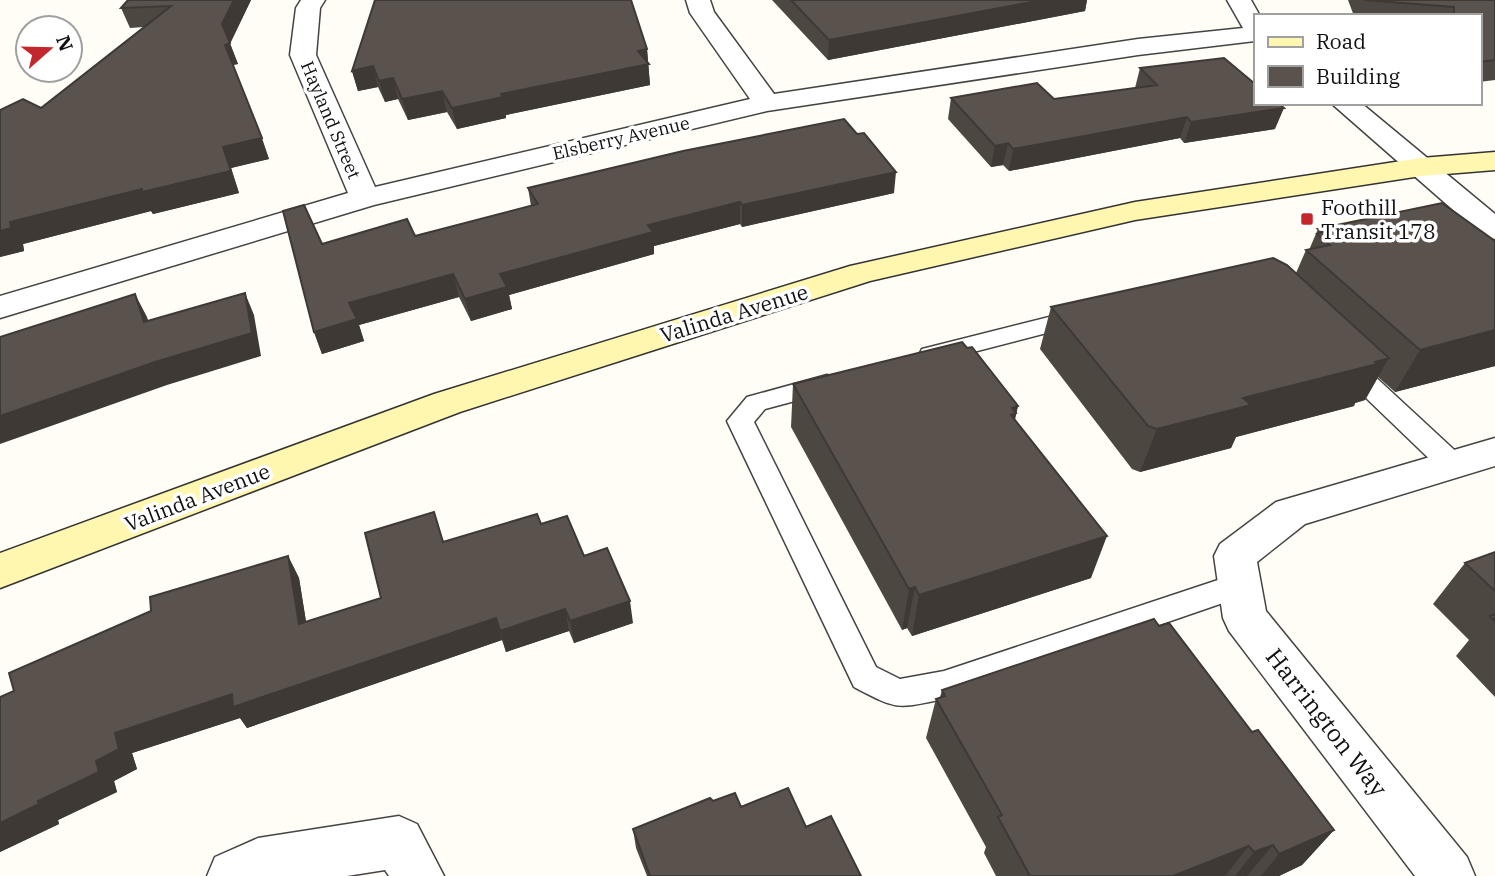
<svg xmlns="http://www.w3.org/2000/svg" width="1495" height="876" font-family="'IBM Plex Serif',serif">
<rect width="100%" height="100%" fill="#fffdf5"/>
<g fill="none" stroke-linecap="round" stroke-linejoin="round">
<g stroke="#444" stroke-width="3">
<path id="service" d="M1081,309L1089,312L1093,317L1089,322L931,363L922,361L919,355L922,349Z
M1347,357L1356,359L1463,458L1466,465L1463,472L1453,475L1443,472L1338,371L1335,365L1338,359Z
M827,375L836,378L839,384L836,390L765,409L754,422L876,667L900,679L944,671L1239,573L1249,576L1254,585L1249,594L944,699C895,709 898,710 854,687L727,421L747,397Z"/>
</g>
<g stroke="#444" stroke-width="3">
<path id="minor" d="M301,0H325L320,8L316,55L375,187L750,99L690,13L686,0H710L714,12L774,94L1138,39L1243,28L1227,0H1251L1260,16H1255V41L1138,55L767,111L374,205L0,318V296L348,193L290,55L296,8Z
M1331,103H1361L1495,214V239L1484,237Z
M1495,438V466L1305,524L1257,562L1266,611L1467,857L1475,876H1415L1229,631L1223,618L1214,556L1220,544L1276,502Z
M399,816L417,824L444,876H389L385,870L347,876H207L215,857L258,838Z"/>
</g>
<g stroke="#333" stroke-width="3">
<path id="secondary" d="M1495,152V170L1421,176L1135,220L870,281L460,412L0,588V553L434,394L850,266L1135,202L1421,158Z"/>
</g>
<use href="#service" fill="#fff" fill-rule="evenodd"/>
<use href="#minor" fill="#fff" fill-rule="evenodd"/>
<use href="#secondary" fill="#fff6b0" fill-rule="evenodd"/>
</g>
<path fill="#4d4742" d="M251,0L230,43L238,64L233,65L269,159L231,168L239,193L153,214L151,211L23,244L24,251L0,257V110L41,108L144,27L130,28L121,8Z
M772,0H1087L1085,11L828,60Z
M1348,0H1495V80L1479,82V16H1354Z
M647,49L650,85L506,115V118L457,129L447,112L408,120L398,99L385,102L378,87L358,91L352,71Z
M1140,68L1275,129L1184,143L1180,138L1009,171L1003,165L991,167L948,119L951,98L1054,99L1135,88Z
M528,188L894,193L742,227L740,224L654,246V254L509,295L512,309L471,321L459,297L359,325L364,341L322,354L314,332L322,244L415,236L531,206Z
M1318,229L1495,241V366L1395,392L1378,377L1365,400L1355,403L1354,406L1236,437L1231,448L1140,472L1132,469L1040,349L1051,307L1296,273L1306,250H1309Z
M793,384L1018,406L1015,420L1091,578L912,636L907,628L902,630L791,427Z
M541,524L584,556L633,623L574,643L569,631L506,652L502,640L247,728L240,718L132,753L137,769L114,781L117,792L58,820L59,824L0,852V697L288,556L299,578L306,622L381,598L443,542Z
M1495,552V697L1456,656L1469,640L1433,604L1465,563Z
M1159,626L1252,732L1334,830L1302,865L1279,876H996L984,853L986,847L926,738L936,699L940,697L942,690Z
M713,801L741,807L806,827L861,876H647L636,848L633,829Z"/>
<path fill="#3f3936" d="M234,0H251L230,44L238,64L232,65L225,45L222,24Z
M1042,0H1087L1085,11L828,60L829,40Z
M647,49L650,85L506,115V118L457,129L452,108L501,94L638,51Z
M373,66L378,87L358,91L352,71Z
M393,78L398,99L385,102L379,81Z
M442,91L447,112L408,120L402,99Z
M1284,108L1275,129L1184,143L1191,122Z
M1187,117L1180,138L1009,171L1013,149Z
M262,138L269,159L231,168L239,193L153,214L151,211L23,244L24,251L0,257V231L10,222L223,147Z
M1008,143L1003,165L991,167L995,146Z
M896,172L894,193L742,227V205Z
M740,202V224L654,246V254L509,295L512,309L471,321L465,299L500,274L648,225Z
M453,274L459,297L359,325L364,341L322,354L314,332L349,303Z
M245,293L254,315L261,356L167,385L0,444V416Z
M135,294L147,317L156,345L144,322Z
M1495,330V366L1395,392L1420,350Z
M1389,358L1365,400L1355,403L1354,406L1236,437L1231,448L1140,472L1157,429L1243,398Z
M1018,406L1016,413L1006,456L1012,408Z
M1107,536L1091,578L912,636L919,595Z
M288,556L299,578L310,646L299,624Z
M915,587L907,628L902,630L909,589Z
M630,601L633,623L574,643L570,621Z
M565,609L569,631L506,652L500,631Z
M496,618L502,640L247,728L240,718L132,753L137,769L114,781L117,792L58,820L59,824L0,852V823L38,801L96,761L115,733L232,694Z
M1334,830L1302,865L1279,876H1261L1279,854Z
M1273,845L1247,876H1235L1254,852Z
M1249,846L1225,876H1173Z"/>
<path fill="#5a524d" stroke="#3f3936" stroke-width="2" d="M128,0H234L222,24L230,43L225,45L262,138L223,147L231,171L142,192V189L10,222L11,228L0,231V110L23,99L41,108L171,6L121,8Z
M375,0H631L647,49L638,51L649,64L501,94L503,97L452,108L442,91L402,99L393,78L379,81L373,66L352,71Z
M791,0H1042L829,40Z
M1364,0H1495V60L1479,62V16H1454V7Z
M1224,58L1255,84V103H1278L1284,108L1191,122L1187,117L1013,149L1008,143L995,146L951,98L1037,83L1054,99L1157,85L1140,68Z
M844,119L857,134L864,133L896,172L742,205L740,202L648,225L653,232L500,274L507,287L465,299L453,274L349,303L357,319L314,332L283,211L304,205L322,244L407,219L415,236L538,204L528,188L683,151Z
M1442,203L1495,241V330L1420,350L1306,250L1330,245L1317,234L1323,232L1318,229Z
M1273,258L1287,265L1389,358L1375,362L1377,364L1243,398L1251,405L1157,429L1148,426L1051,307Z
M245,293L252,333L155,362L0,416V337L135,294L144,322Z
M962,342L967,348L972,347L1018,406L1012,408L1016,413L1011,415L1107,536L919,595L915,587L909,589L793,384Z
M434,512L443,542L537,514L541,524L567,516L584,556L607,548L630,601L570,621L565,609L500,631L496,618L233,707L232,694L115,733L119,749L96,761L99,772L38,801L39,804L0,823V697L14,691L9,673L151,611L150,597L288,556L299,624L381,598L365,533Z
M1495,552V591L1465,563Z
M1495,614V621L1490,616Z
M1154,619L1159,626L1169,623L1252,732L1258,730L1334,830L1279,854L1273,845L1254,852L1249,846L1173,876H1030L998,817L1002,815L936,699L945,696L942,690Z
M788,788L806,827L831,816L861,876H650L633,829L710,798L713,801L735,793L741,807Z"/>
<rect fill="#c4262e" stroke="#fff" stroke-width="2.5" x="1300" y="212" width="14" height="14" rx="3.5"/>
<g text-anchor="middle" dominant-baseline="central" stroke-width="7" stroke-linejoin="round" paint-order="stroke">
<g font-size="18" fill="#111" stroke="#fff">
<text transform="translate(331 120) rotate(67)">Hayland Street</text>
<text transform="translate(621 138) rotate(-13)">Elsberry Avenue</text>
</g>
<g font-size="21" fill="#111" stroke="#fff" text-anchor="start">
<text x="1321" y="207">Foothill<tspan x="1321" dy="24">Transit 178</tspan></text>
</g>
<g font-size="21" fill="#111" stroke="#fff">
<text transform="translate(734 313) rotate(-17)">Valinda Avenue</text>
<text transform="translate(197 497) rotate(-21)">Valinda Avenue</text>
</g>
<g font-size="24" fill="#111" stroke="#fff">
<text transform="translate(1327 722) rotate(52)">Harrington Way</text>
</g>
</g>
<rect x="1254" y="14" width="228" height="91" fill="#ffffff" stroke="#a0a0a0" stroke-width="2"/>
<rect x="1268" y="37" width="35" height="10" fill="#fff6b0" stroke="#a0a0a0" stroke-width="2"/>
<text x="1316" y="49" font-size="21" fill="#111111">Road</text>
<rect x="1268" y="66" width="35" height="21" fill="#5a524d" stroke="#a0a0a0" stroke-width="2"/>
<text x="1316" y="84" font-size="21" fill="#111111">Building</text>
<g transform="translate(49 49) rotate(70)"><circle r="33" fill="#ffffff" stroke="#a0a0a0" stroke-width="2"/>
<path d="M0-5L12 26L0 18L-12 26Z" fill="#c4262e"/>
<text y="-10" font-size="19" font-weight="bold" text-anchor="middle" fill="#111111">N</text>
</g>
</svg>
